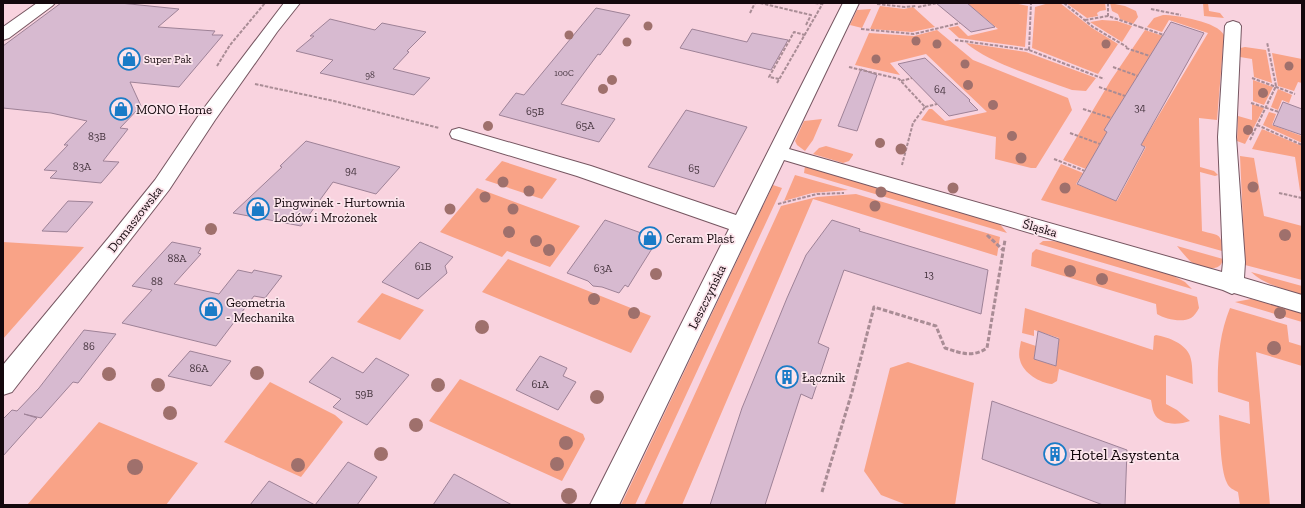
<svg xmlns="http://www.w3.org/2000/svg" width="1305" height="508" font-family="'Zilla Slab',serif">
<rect width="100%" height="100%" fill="#f9d3df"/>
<path fill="#f9a387" d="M967,3H1013L1028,6L1025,47L959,38L948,28L958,26L968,36L998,29Z
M1049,3H1060L1092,28L1118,44L1098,74L1032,48L1035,7Z
M1066,3H1105L1106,10L1100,11L1097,13L1098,16L1087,18Z
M1110,3L1125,6L1136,11L1138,17L1133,24L1120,19L1118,14L1112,11Z
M1203,3H1208L1209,11L1220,13L1224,18L1204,16Z
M880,6L904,9L913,7L935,27L912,32L870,29Z
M871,9L862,28L850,25L857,10Z
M1163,15C1177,15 1218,22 1224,35L1217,120L1199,118L1200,167L1214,171L1218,175L1215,176L1200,172L1202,231C1218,236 1222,232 1222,251L1041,200L1061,164L1083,173L1076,184L1117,201L1146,147L1141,145L1208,33L1169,20L1162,32L1147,27L1154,18Z
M1102,20L1117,21L1132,26L1122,42L1090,22Z
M937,30L973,60L1068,98L1072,110L1036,168H1031L995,159L996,137L921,120L929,109H932L945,121L987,112L926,54L890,63L900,75L855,65L869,33L914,36Z
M1145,30L1163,36L1104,130L1107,132L1086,169L1063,160L1111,80Z
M966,43L1026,52L1096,78L1086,91L1072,90C1040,78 991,64 966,43Z
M1245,47L1266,50L1272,83L1254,77L1252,59L1240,57V48Z
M1272,53L1302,59V83L1298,82L1294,91L1278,86Z
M1253,80L1273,87L1264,105L1253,101Z
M1278,89L1292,95L1289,103L1282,100L1278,110L1271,107Z
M1252,104L1264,108L1245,144L1237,141L1238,116L1252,120Z
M1269,112L1276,114L1272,125L1302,136V143L1263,125Z
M822,119L813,140L805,151L797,145L795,141L804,121Z
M1262,129L1302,146V192L1300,191L1295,157L1252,149Z
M826,146L853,154V155L849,161L843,163L813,154L819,148Z
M1240,156L1254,158L1264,216L1302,226V280L1245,265Z
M502,161L557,179L542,199L485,180Z
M805,166L999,223L1007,233L804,173Z
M795,175L848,190L812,193L784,201Z
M773,185L782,188L635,505H621Z
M477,188L580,226L550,267L507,251L502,257L440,232Z
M856,194L1000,237L997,256L813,199L682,505H644L781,206L817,197Z
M1043,241H1052L1066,243L1168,273L1185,282L1192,289L1039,244Z
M3,242L84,247L3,339Z
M1177,246L1223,259C1221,274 1199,268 1190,261C1186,257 1181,251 1177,246Z
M1036,249L1197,297L1199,308C1197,312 1194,316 1191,318C1182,323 1165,319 1157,314L1156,304L1031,266L1032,253Z
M508,259L651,316L631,353L482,292Z
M1251,272L1302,286V295C1284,289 1265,285 1251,272Z
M382,293L424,310L400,340L357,322Z
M1251,299L1261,301L1299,312L1302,314V322L1235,302Z
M1025,308L1153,350L1154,336L1156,335C1168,337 1186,344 1190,356C1193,364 1192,375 1193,384L1166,375V404L1177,410L1190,421C1179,425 1160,426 1154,413C1152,409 1152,404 1151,400L1059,369L1057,381L1052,384C1040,383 1023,373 1020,360C1018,354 1020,347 1021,341L1036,346L1034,359L1056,366L1059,338L1034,330V336L1022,333Z
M1230,308L1287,325L1289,342L1302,346V366L1256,352L1270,505H1240L1238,492C1234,490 1229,488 1227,483C1220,469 1220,431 1219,415L1250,424L1249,402L1218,392C1217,363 1219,335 1230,308Z
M908,362L974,383L955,505H907L881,495L864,471L890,368Z
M460,379L583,434L585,439L562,481L429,421Z
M270,382L335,415L343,422L301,477L224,442Z
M99,422L198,463L166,505H27Z"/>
<path fill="#d7bad0" stroke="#9e8297" d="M61,3H120L179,9L158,27L215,31L212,35H223L179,87L130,82L141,106L120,128L128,129L103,161L119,162L101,183L50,178L57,171L44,170L68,145H64L87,121L51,113L3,108V46Z
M936,3H967L995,27L971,32Z
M596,8L630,15L600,55L598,54L561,104L615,119L599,142L499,115L516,93L524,95Z
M330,19L375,30L382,23L426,32L407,51L409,52L393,69L430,78L414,95L320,73L333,60L296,51L314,36H310Z
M1171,22L1204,33L1141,145L1145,147L1116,201L1077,184L1107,132L1104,130Z
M692,29L747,42L752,33L788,40L771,70L680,48Z
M925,58L970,100L969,101L978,110L949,116L898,64Z
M861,69L877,75L857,131L838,126Z
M1283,102L1302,109V135L1273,125Z
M686,110L747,127L714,187L648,167Z
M306,141L400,167L376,194L333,182L301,226L233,213L282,167L280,166Z
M68,201L93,202L67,232L42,231Z
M605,220L658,239L628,287L625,285L619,293L602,287L593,286L588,281L567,273Z
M832,220L860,229L859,231L988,270L981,314L844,270L818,343L829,348L812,399L801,394L765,505H710L742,408L787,298L806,255Z
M172,242L201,248L198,253L201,254L174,284L219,294L238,270L252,273L254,270L282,276L265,298L254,296L216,346L122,323L152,290L132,286Z
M420,242L453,257L445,266L447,273L418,299L382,282Z
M84,330L116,334L78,383L73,382L41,418L24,414L37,418L3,456V419L12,410L17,411L39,388Z
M1038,331L1059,339L1056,366L1034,359Z
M190,351L231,361L211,386L168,376Z
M540,356L567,368L563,376L576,382L558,410L516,390Z
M332,357L363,373L376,358L409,375L367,425L333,407L341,399L309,382Z
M992,401L1127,450L1125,505H1103L982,459Z
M348,462L377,477L357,505H250L269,481L315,505Z
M454,474L512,505H433Z"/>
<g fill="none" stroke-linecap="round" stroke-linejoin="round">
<g stroke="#765661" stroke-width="2">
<path id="minor" d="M37,3H55L52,6L9,38L3,40V27Z
M284,3H300L277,32L215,120L169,190L12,392L3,395V365L110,236L155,180L201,112Z
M843,3H859L789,149L1222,272L1223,262L1218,137L1225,26L1227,23L1233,21L1239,23L1241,26L1236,137L1245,262L1244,278L1302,295V313L1234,293L1232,294L1223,290L784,160L619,505H590L729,229L577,176L452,138L450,134L452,130L459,128L466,130L591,166L736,215Z"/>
</g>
<path stroke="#a98c95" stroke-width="2" stroke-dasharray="3.5 1.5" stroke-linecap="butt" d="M760,3L811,15L806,25
M815,3L822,4
M1064,3L1093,27L1127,47
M1108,3V16L1140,27
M877,4L905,7L916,6
M918,7L937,3
M1151,9L1181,15
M750,13L755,3
M1085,20L1108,16
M1140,27L1164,35
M861,29L914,34L960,23
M955,40L1029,50L1104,79
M1126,48L1150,56
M1029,50L1031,3
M217,66L230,45L265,3
M849,67L899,79L925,107L913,123L902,165
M1113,67L1138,76
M1252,78L1295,94
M779,79L769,77L794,32L805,35
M901,81L912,78
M777,83L823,3
M255,84L334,101L439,128
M1099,87L1125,96
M1251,103L1279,112
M925,107L937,104
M1083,109L1111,118
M1257,125L1302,145
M1070,133L1100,144
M1250,140L1276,86L1267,42
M1054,159L1085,171
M1279,193L1302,198
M778,204L817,194L844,193"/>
<path stroke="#a98c95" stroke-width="3" stroke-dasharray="4.5 2" stroke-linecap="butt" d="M987,235L1003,250
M822,492L852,392L874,307L936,326L945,348C961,353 972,358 987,348L1005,240"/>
<use href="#minor" fill="#fff" fill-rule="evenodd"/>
</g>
<g fill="#9f706c">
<circle cx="648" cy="26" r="4.5"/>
<circle cx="569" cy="35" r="4.5"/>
<circle cx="916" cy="41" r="4.5"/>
<circle cx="627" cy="42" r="4.5"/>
<circle cx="937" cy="44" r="4.5"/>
<circle cx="1106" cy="44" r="4.5"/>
<circle cx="876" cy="59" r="4.5"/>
<circle cx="965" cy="64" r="4.5"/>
<circle cx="1289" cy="66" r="4.5"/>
<circle cx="612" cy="80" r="5"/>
<circle cx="968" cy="85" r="5"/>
<circle cx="603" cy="89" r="5"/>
<circle cx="1263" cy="93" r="5"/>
<circle cx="993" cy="105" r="5"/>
<circle cx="488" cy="126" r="5"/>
<circle cx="1248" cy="130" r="5"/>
<circle cx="1012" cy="136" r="5"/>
<circle cx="880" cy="143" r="5"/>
<circle cx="901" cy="149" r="5.5"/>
<circle cx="1021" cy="158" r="5.5"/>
<circle cx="503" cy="182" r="5.5"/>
<circle cx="1253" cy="187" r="5.5"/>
<circle cx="953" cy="188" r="5.5"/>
<circle cx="1065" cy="188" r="5.5"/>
<circle cx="529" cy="191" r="5.5"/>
<circle cx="881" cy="192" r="5.5"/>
<circle cx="485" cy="197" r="5.5"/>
<circle cx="875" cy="206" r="5.5"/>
<circle cx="450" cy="209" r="5.5"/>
<circle cx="513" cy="209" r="5.5"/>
<circle cx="211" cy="229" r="6"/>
<circle cx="509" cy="232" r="6"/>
<circle cx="1285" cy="235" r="6"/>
<circle cx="536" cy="241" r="6"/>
<circle cx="549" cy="250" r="6"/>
<circle cx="1070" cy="271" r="6"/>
<circle cx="656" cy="274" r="6"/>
<circle cx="1102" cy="279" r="6"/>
<circle cx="594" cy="299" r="6"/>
<circle cx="634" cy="313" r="6"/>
<circle cx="1280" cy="313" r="6"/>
<circle cx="482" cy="327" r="7"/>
<circle cx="1274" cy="348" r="7"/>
<circle cx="257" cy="373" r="7"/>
<circle cx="109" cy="374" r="7"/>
<circle cx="158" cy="385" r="7"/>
<circle cx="438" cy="385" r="7"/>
<circle cx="597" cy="397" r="7"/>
<circle cx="170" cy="413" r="7"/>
<circle cx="416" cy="425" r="7"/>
<circle cx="566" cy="443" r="7"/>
<circle cx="381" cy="454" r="7"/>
<circle cx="557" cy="464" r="7"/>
<circle cx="298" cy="465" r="7"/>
<circle cx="135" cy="467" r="8"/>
<circle cx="569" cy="496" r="8"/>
</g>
<defs>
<g id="shop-ring" transform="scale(1.15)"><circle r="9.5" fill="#fce5ec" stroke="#1a7bc7" stroke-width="1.5"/><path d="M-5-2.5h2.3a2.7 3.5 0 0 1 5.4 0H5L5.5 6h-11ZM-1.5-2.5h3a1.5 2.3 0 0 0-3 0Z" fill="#1a7bc7"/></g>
<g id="building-ring" transform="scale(1.15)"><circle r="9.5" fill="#fce5ec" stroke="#1a7bc7" stroke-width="1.5"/><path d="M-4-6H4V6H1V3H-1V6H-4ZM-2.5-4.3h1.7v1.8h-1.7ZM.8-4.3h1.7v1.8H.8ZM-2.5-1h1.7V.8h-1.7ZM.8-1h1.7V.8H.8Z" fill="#1a7bc7"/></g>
</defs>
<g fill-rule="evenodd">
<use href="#shop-ring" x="129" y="59"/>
<use href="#shop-ring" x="121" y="109"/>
<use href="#shop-ring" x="258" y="209"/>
<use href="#shop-ring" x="650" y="238"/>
<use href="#shop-ring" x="211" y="309"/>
<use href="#building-ring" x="787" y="377"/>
<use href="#building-ring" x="1055" y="454"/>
</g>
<g text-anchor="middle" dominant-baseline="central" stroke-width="3.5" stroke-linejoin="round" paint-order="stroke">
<g font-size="9" fill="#45343e">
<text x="564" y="73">100C</text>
<text x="370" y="75">98</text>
</g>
<g font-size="11" fill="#14080d" stroke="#fce5ec" text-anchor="start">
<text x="144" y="59">Super Pak</text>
</g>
<g font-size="11" fill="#45343e">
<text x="940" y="89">64</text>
<text x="1140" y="107">34</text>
<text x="535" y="111">65B</text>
<text x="585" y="125">65A</text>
<text x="97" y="136">83B</text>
<text x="82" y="166">83A</text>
<text x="694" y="168">65</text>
<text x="351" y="170">94</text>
<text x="177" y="258">88A</text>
<text x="423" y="266">61B</text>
<text x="603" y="268">63A</text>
<text x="929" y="274">13</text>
<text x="157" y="281">88</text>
<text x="89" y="346">86</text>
<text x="199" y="368">86A</text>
<text x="540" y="384">61A</text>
<text x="364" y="393">59B</text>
</g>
<g font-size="13" fill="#14080d" stroke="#fce5ec" text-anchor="start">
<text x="136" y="109">MONO Home</text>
<text x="274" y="202">Pingwinek - Hurtownia<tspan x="274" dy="15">Lodów i Mrożonek</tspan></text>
<text x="666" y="238">Ceram Plast</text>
<text x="226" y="302">Geometria<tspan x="226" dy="15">- Mechanika</tspan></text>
<text x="802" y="377">Łącznik</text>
</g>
<g font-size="13" fill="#14080d" stroke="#fce5ec">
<text transform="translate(135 219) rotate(-52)">Domaszowska</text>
<text transform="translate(1040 228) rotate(16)">Śląska</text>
<text transform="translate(707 297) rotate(-64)">Leszczyńska</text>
</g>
<g font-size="16" fill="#14080d" stroke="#fce5ec" text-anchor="start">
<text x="1070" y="454">Hotel Asystenta</text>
</g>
</g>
<rect width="1305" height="508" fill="none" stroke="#14080d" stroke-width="8"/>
</svg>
